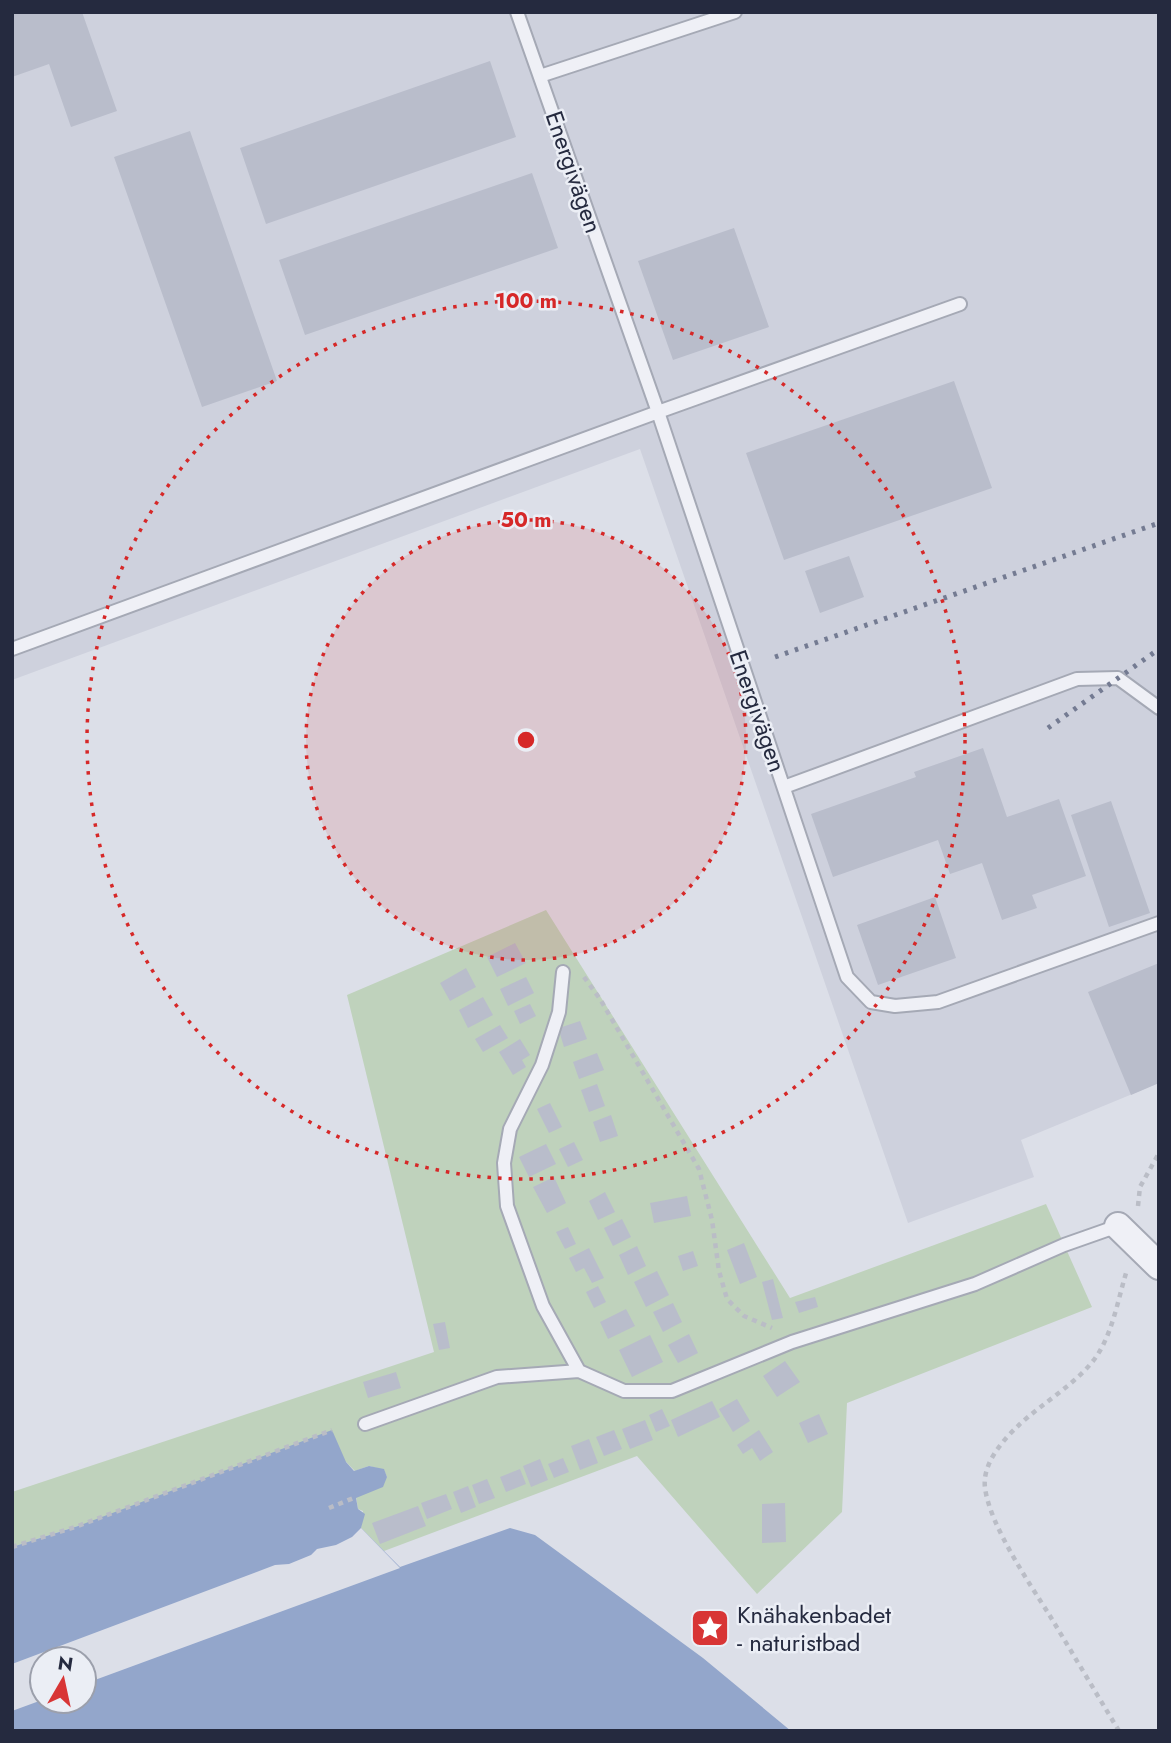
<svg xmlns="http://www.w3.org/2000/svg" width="1171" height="1743" font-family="Jost,sans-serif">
<rect width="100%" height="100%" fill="#dcdfe8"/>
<path fill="#ced1dd" d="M12,12H1159V1083L1021,1140L1034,1177L908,1223L640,449L12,680Z"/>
<path fill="#bfd2bc" d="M546,910L790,1298L1046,1204L1092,1307L847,1403L842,1512L757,1594L637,1456L384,1551L361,1528L363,1511L358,1509L356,1497L387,1477L384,1470L369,1466L355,1471L346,1462L78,1526L12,1547V1492L434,1352L347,995Z"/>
<path fill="#93a6cb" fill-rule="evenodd" d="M332,1430L346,1462L354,1471L369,1466L384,1469L387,1477L383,1487L356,1498L358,1509L365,1514L361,1528L400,1567L510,1528L535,1535L703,1658L791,1731H12V1547L78,1526ZM42,1659H84V1701H42Z"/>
<path fill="#dcdfe8" d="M361,1528L400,1568L84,1684V1659H42V1700L12,1711V1664L275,1565L289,1564L311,1555L317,1549L336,1545L352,1537Z"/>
<path fill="#b9bdcb" d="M12,12H82L117,111L71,127L49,64L12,77Z
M490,61L516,137L266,224L240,148Z
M190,131L277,381L202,407L114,157Z
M532,173L558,248L305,335L279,260Z
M734,228L769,327L673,360L638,261Z
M954,381L992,488L784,560L746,453Z
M849,556L864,597L820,613L805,571Z
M983,748L1007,817L1059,799L1086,876L1032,895L1037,908L1002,920L982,863L950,874L938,840L833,877L811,814L916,777L914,772Z
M1111,801L1150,913L1109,927L1071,815Z
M935,897L956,958L878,985L857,925Z
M515,943L526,963L497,977L487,957Z
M1159,963V1083L1131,1095L1088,992Z
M466,968L476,987L450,1001L440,983Z
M526,977L534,993L508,1006L500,989Z
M483,997L493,1015L468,1028L459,1010Z
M530,1004L536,1016L520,1024L514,1011Z
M580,1021L587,1039L564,1047L560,1034L562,1027Z
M500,1025L508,1038L483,1052L475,1039Z
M520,1039L530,1055L522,1060L526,1067L513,1075L499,1052Z
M597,1053L604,1070L579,1079L573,1062Z
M597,1084L605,1106L589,1112L581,1090Z
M550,1103L562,1127L549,1133L537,1109Z
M611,1115L618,1136L600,1142L593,1122Z
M574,1142L583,1160L568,1167L559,1149Z
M546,1144L556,1164L529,1177L519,1157Z
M554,1177L566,1203L547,1213L533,1187Z
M605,1192L615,1212L598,1220L589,1201Z
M687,1196L691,1216L654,1223L650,1203Z
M622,1219L631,1237L613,1246L604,1228Z
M568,1227L576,1244L565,1249L556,1232Z
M744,1243L757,1277L740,1284L727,1250Z
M637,1246L646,1266L628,1275L619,1255Z
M589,1248L604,1278L592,1283L584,1268L576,1272L569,1258Z
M693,1251L698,1266L683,1271L678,1256Z
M657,1271L669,1295L646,1307L634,1282Z
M773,1279L783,1318L772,1320L762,1282Z
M598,1286L606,1302L594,1308L586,1292Z
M815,1297L818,1307L799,1313L795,1302Z
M673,1303L682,1322L663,1332L653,1312Z
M626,1309L635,1326L608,1339L600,1322Z
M445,1322L450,1348L439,1350L433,1324Z
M689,1334L698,1353L678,1363L668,1345Z
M650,1335L663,1362L632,1377L619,1350Z
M785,1361L800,1382L777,1397L763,1376Z
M396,1372L401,1388L368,1398L363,1382Z
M737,1399L750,1421L733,1432L719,1409Z
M712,1401L720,1417L678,1437L671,1420Z
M662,1409L670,1426L656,1432L649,1415Z
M819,1414L828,1434L808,1443L799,1423Z
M645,1420L653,1440L630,1449L622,1429Z
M614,1430L622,1449L604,1456L596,1437Z
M759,1430L773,1452L760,1461L752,1448L743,1454L737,1445Z
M589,1439L598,1463L580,1470L571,1446Z
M563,1458L569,1472L554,1478L548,1464Z
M540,1459L548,1480L531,1487L523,1466Z
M520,1469L526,1484L506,1492L500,1477Z
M487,1479L495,1498L479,1504L472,1485Z
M468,1486L476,1507L461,1513L453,1492Z
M446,1494L452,1509L427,1519L421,1503Z
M785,1503L786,1542L762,1543V1504Z
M418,1506L426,1526L380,1544L372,1523Z"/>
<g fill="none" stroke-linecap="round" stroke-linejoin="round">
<g stroke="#a5a9b5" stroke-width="16">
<path id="service" d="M540,76L735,12
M960,304L658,412L847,977L871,1002L895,1006L938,1002L1159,923
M12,649L658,412L517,12
M784,787L1077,679L1118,678L1159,708
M563,972L559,1012L542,1065L510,1129L504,1163L507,1206L543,1306L579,1371L624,1391H672L792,1342L975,1284L1064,1245L1118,1226
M365,1424L497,1377L579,1371"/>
</g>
<g stroke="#a5a9b5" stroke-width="30">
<path id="minor" d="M1118,1226L1159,1266"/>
</g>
<path stroke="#babdc6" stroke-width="4.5" stroke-dasharray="5 5" stroke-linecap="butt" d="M584,977L600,999L699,1169L712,1220L719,1271L727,1299L744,1316L772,1328
M1138,1206L1140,1187L1159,1153
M329,1508L356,1497
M12,1547L78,1526L332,1430
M1119,1731C1096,1693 1073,1654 1050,1616C1030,1584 990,1526 985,1488C982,1464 1002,1441 1019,1425C1042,1403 1081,1381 1098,1354C1113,1330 1118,1300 1126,1273"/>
<use href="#service" stroke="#eff0f6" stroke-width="12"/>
<use href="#minor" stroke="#eff0f6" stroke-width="26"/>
<path stroke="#747b92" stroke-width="5" stroke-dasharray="3.5 7" stroke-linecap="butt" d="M775,657L1159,523
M1048,728L1159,649"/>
</g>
<circle cx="526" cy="740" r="220" fill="#d62828" fill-opacity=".12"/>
<g fill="none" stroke="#d62828" stroke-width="3.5" stroke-dasharray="3.5 7">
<circle cx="526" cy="740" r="220"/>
<circle cx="526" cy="740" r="439"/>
</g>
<defs>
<g id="sight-square" transform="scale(2.0125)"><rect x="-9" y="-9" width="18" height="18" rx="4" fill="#d83535" stroke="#ebeef5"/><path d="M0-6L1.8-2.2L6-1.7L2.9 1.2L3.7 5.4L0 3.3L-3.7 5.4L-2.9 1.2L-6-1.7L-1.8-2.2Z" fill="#fff"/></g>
</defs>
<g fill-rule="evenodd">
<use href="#sight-square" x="710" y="1628"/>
</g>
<g text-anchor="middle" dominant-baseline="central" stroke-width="5" stroke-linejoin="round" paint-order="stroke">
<g font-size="24" fill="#252a3f" stroke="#ebeef5">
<text transform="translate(574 172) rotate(71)">Energivägen</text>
<text transform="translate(758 711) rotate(71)">Energivägen</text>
</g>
<g font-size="24" fill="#252a3f" stroke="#ebeef5" text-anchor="start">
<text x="737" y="1614">Knähakenbadet<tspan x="737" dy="28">- naturistbad</tspan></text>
</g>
</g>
<circle cx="526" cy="740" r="10" fill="#d62828" stroke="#ebeef5" stroke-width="3.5"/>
<g font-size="21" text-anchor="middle" font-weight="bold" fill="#d62828" stroke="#ebeef5" stroke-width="5" stroke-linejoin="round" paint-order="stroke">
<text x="526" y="308">100 m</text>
<text x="526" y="527">50 m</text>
</g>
<rect width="1171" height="1743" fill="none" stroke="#252a3f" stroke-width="28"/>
<g transform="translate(63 1680) rotate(9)"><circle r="33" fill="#ebeef5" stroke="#9ca0ac" stroke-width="2"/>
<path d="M0-5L12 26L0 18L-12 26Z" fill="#d83535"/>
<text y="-10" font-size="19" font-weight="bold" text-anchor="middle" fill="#252a3f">N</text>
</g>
</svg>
